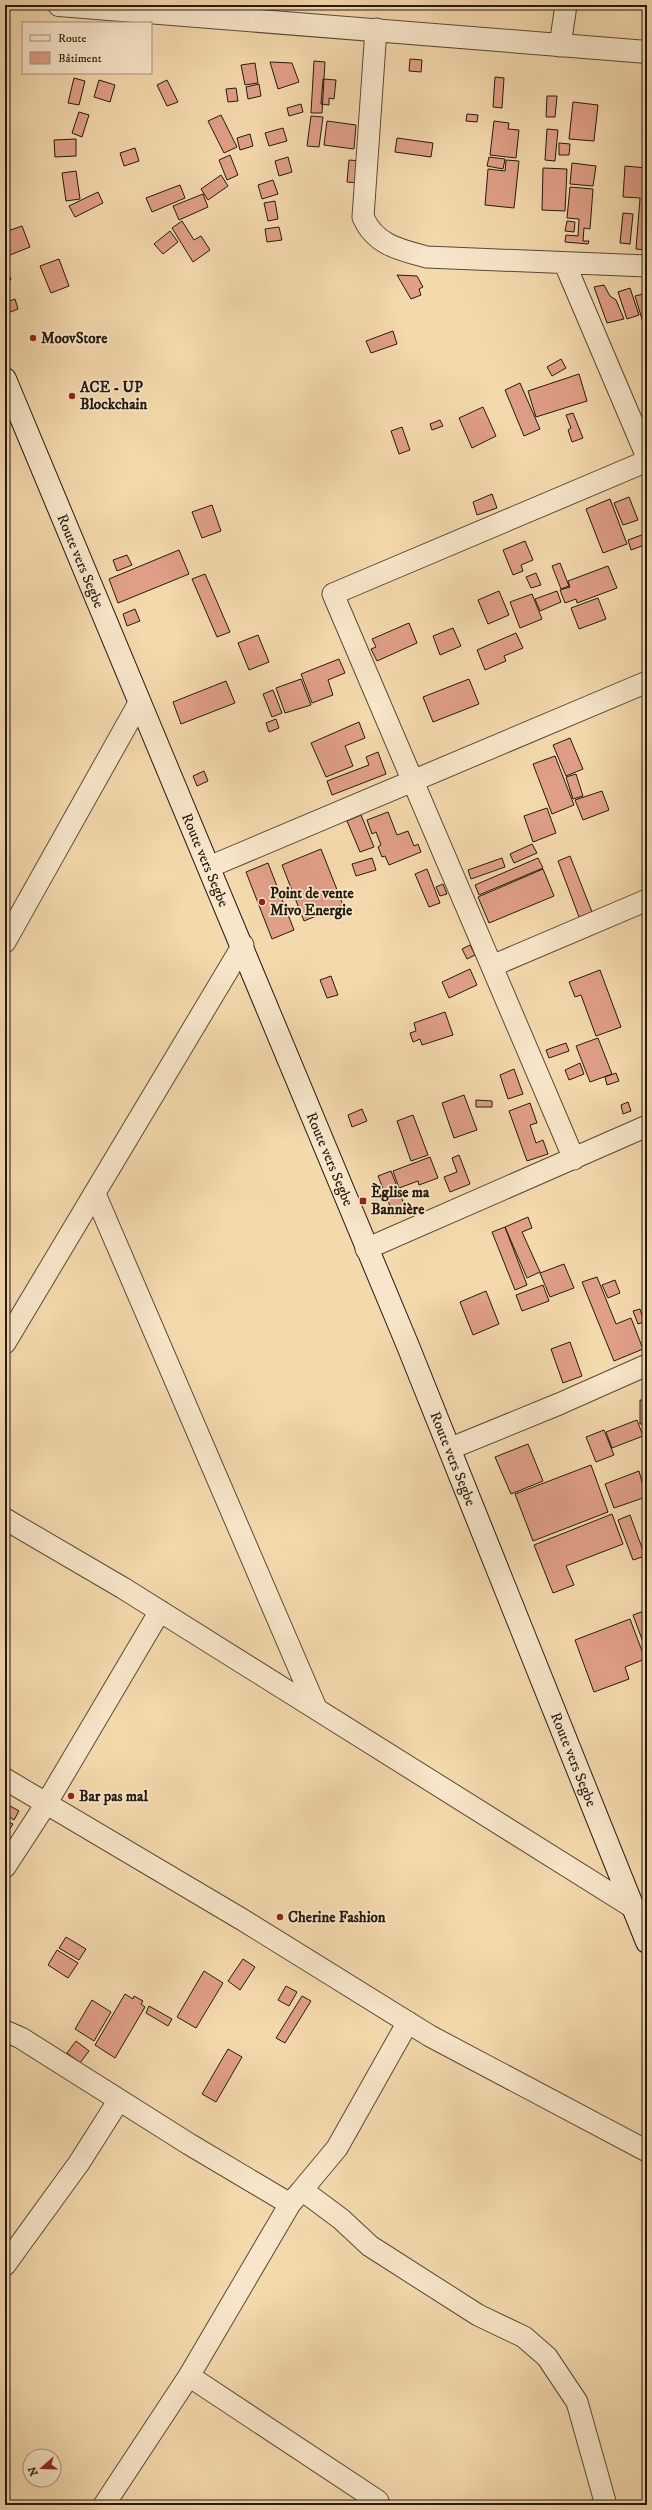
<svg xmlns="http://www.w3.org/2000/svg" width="652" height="2510" font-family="'IM FELL DW Pica',serif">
<rect width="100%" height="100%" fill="#f4d9ad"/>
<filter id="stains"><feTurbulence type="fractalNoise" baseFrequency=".005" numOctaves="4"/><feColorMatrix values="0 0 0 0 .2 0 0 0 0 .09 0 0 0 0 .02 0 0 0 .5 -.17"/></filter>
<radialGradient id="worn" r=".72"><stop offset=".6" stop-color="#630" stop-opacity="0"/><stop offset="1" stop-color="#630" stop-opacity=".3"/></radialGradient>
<path fill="#e09f87" stroke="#241a0e" d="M410,59L422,60L421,72L409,71Z
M314,61L325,62L322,113H311Z
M270,62L292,63L299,82L278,89Z
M255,63L258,83L245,85L241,65Z
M495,77L504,78L502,108L493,107Z
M74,78L85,81L79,105L68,103Z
M323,79L336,80L334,99L329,98V105L321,104Z
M99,80L115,85L110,102L94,97Z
M167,80L178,102L167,106L157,85Z
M259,84L261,96L248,99L246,87Z
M236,88L238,101L228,102L226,89Z
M547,96H557L555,117H546Z
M573,102L598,105L594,141L569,139Z
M301,104L303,112L289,116L287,108Z
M79,112L89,115L82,137L72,133Z
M467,114L478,115L477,122L466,121Z
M221,115L237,147L224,153L208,121Z
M311,116L323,117L319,147L307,146Z
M327,121L356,125L354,149L324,145Z
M494,121L509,123L508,129L519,130L516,158L490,155Z
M283,128L287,141L269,146L265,133Z
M547,129L558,130L555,161L545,160Z
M250,134L253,146L240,150L237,138Z
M397,138L433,143L431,157L395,152Z
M76,139V156L55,157L54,140Z
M559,143L570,144L569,155H559Z
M135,148L139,161L124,166L120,153Z
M230,155L238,175L227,180L219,160Z
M288,157L292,172L279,176L275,161Z
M489,157L505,159L503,169L487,166Z
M349,160L361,161L359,183L347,182Z
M506,160L519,161L514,208L485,205L488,169L505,171Z
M572,163L596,166L593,186L570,184Z
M625,166L647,168V250L636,249L640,198L623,197Z
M543,168L567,169L565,211L542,210Z
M76,171L80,199L66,201L62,173Z
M221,175L228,186L208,200L201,189Z
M273,180L278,194L262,199L258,185Z
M180,185L185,198L152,212L146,198Z
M570,187L593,189L590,229L584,228L583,241H589L588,244L565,242L566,235L578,236L579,219L567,218Z
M98,192L103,203L75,217L69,206Z
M203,194L208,207L179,220L173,206Z
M275,201L278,219L268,221L264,203Z
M623,213L633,214L630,244L620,243Z
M182,221L194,240L201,236L210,250L193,262L172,228Z
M567,221L575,222L574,232L565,231Z
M22,226L30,247L5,257V232Z
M279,227L282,240L267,242L265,229Z
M170,231L178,242L163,254L154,244Z
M59,259L69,286L51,293L40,266Z
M5,264L11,280L5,281Z
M397,275L417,276L423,287L419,289L421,295L411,299Z
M604,285L610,296L616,300L624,319L607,323L594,287Z
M630,288L639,315L627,319L618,292Z
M647,293V336L635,296Z
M15,299L18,309L8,313L5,303Z
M393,331L397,344L371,353L366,341Z
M561,359L566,368L552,376L547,367Z
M579,374L587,401L536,417L528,391Z
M520,383L540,429L524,436L505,390Z
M483,407L496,436L472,448L459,418Z
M573,413L583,438L572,442L568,430L571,428L566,415Z
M440,420L443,426L432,430L430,424Z
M402,427L410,450L399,454L391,431Z
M492,494L497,508L477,515L473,502Z
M629,497L638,520L623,525L614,503Z
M610,499L627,544L603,553L586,509Z
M212,505L221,531L202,538L192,512Z
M647,533V544L631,550L628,540Z
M525,541L533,560L521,565L523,571L513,575L503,550Z
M179,550L189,574L118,603L109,579Z
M127,555L132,565L117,571L113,560Z
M560,563L569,586L561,589L552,566Z
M608,566L617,588L577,603L576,599L565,603L560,590L570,587L568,581Z
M536,573L541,585L531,588L526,577Z
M205,574L230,632L217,637L192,579Z
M499,591L509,615L488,624L478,600Z
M557,591L561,602L540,611L535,599Z
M532,594L542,619L520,628L510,602Z
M598,598L606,619L579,629L571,608Z
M135,609L140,621L127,626L123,614Z
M409,623L417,643L377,661L371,649L376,647L372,639Z
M453,628L461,646L440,655L433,636Z
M516,633L523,648L504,656L506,661L485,670L477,650Z
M258,635L269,662L249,670L238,643Z
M339,659L345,673L328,680L333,695L312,703L301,674Z
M301,679L311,705L285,713L276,688Z
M469,679L479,704L433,722L423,697Z
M226,681L235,703L181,724L173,702Z
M273,690L282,713L272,717L263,694Z
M276,719L279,728L269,732L266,723Z
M359,722L365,738L345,746L353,766L326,777L311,743Z
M570,738L583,769L566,776L553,745Z
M378,752L386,774L332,795L327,781L369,765L366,757Z
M555,756L574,805L552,814L533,764Z
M204,771L208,781L197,786L193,776Z
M576,774L583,796L573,799L566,777Z
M602,791L609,810L583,820L575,800Z
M547,808L556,833L533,842L524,816Z
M388,812L397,835L408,831L414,846L418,844L421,852L389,865L385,856L382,857L378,847L381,845L376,832L372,834L367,820Z
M361,815L374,847L360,852L347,821Z
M532,844L537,853L514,863L510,854Z
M321,849L343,905L304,921L282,865Z
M570,856L592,912L579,917L558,861Z
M372,858L376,870L356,876L352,864Z
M502,858L505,867L471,879L468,870Z
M538,858L543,868L479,895L475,885Z
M268,863L294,930L272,939L246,872Z
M427,869L440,903L429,907L415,874Z
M543,869L554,896L489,923L478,897Z
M443,884L447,894L440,896L436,887Z
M470,945L475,955L467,959L462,949Z
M470,969L477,985L449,998L442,982Z
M600,970L621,1027L596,1036L581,995L575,997L569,982Z
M331,976L338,995L327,998L320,980Z
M445,1012L453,1035L422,1045L420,1039L413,1042L410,1033L416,1031L414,1023Z
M598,1038L612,1074L590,1082L576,1046Z
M566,1043L569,1051L549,1058L546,1050Z
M580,1063L584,1074L569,1080L565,1070Z
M514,1069L523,1094L508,1099L500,1075Z
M616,1073L619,1081L607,1085L605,1077Z
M464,1095L477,1130L454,1138L442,1103Z
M476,1100L492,1101V1107H476Z
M628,1102L631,1111L623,1114L621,1105Z
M530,1103L537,1123L530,1125L536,1143L543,1140L548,1154L527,1161L509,1111Z
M362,1109L367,1121L352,1127L348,1115Z
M413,1115L428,1155L411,1161L397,1121Z
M459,1155L470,1184L450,1192L444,1177L457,1172L452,1158Z
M430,1157L438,1178L419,1185L418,1181L399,1188L393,1171Z
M391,1171L407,1212L394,1216L378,1176Z
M528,1217L532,1228L522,1232L540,1272L527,1278L505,1227Z
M505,1227L527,1285L515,1290L492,1232Z
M564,1264L574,1288L550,1297L540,1273Z
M597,1277L616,1324L631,1318L643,1349L614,1361L582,1282Z
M615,1280L620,1293L608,1298L602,1285Z
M543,1285L549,1301L522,1311L516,1295Z
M486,1291L499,1324L473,1335L460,1302Z
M640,1309L644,1322L638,1324L633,1311Z
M570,1342L582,1376L563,1383L551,1349Z
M640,1400H647V1424H640Z
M637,1420L643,1436L612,1448L606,1432Z
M604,1430L614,1455L596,1462L586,1437Z
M528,1444L543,1481L511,1494L495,1457Z
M591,1465L608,1512L533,1541L515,1494Z
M639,1471L646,1497L614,1508L605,1484Z
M612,1514L623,1544L566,1566L574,1585L553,1593L534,1545Z
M630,1515L645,1556L633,1560L618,1520Z
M647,1610V1653L633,1615Z
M630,1619L645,1659L625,1667L629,1679L594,1692L575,1640Z
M5,1803L19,1811L14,1820L5,1814Z
M5,1820L13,1824L5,1836Z
M66,1937L86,1949L79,1960L59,1948Z
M57,1950L78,1963L68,1978L48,1965Z
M243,1959L255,1967L240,1990L228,1981Z
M204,1971L223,1983L196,2028L177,2017Z
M286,1986L297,1992L289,2006L278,2000Z
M125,1994L133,1999L134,1996L143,2001L141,2004L145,2007L115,2058L95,2045Z
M302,1996L311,2001L285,2043L276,2038Z
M92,2000L111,2012L94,2041L75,2029Z
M149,2006L172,2019L168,2026L146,2013Z
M76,2041L89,2051L80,2063L67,2053Z
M228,2049L242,2057L216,2102L202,2094Z"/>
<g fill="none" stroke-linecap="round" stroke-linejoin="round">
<g stroke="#584a36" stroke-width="23">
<path id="minor" d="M376,29L363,217C375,245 400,250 427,257L647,266
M560,46L566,5
M565,264L647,457
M209,867L647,682
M5,942L139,703
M492,966L647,900
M574,1159L333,594L647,461
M95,1194L316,1708
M366,1249L647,1126
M5,1343L243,945
M449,1449L559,1404L647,1365
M5,1519L123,1588L634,1908
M5,1779L243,1920L430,2036L647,2151
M5,1867L46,1804L160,1611
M5,2031L21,2038L189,2144L290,2204
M302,2190L337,2148L408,2022
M5,2265L79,2163L119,2100
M189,2376L378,2501L379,2505
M104,2505L189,2376L290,2204L302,2190L341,2219L370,2246L478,2315L524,2337L547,2357L577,2402L606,2505"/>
</g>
<g stroke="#584a36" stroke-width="24">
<path id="tertiary" d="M59,5L647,52"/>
</g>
<g stroke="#241a0e" stroke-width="24">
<g id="secondary">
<path id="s1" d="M5,379L408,1346L647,1942"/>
</g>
</g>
<use href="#minor" stroke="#f8e6ca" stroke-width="21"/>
<use href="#tertiary" stroke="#f8e6ca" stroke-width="22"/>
<use href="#secondary" stroke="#f8e6ca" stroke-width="22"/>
</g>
<g fill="#8f2418" stroke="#f8e6ca" stroke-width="1.5">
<circle cx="33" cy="338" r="4"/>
<circle cx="72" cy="396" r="4"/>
<circle cx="262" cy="902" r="4"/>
<rect x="359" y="1197" width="8" height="8" rx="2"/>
<circle cx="71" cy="1796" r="4"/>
<circle cx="280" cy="1917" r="4"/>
</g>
<g text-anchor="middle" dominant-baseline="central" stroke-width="3.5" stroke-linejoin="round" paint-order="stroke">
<g font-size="15" font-weight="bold" fill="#241a0e" stroke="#f8e6ca" text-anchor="start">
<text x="41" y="338">MoovStore</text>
<text x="80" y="387">ACE - UP<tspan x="80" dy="17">Blockchain</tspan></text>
<text x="270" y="893">Point de vente<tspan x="270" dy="17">Mivo Energie</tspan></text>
<text x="371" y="1192">Èglise ma<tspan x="371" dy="17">Bannière</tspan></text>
<text x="79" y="1796">Bar pas mal</text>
<text x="288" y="1917">Cherine Fashion</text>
</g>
<g font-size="15" fill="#241a0e" stroke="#f8e6ca">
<text stroke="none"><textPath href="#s1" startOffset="197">Route vers Segbe</textPath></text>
<text stroke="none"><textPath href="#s1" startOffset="521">Route vers Segbe</textPath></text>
<text stroke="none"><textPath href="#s1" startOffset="845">Route vers Segbe</textPath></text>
<text stroke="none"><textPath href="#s1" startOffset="1169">Route vers Segbe</textPath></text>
<text stroke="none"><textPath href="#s1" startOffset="1493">Route vers Segbe</textPath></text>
</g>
</g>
<rect width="652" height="2510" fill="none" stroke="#f4d9ad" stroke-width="20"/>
<rect x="6" y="6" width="640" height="2498" fill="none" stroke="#241a0e" stroke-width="2"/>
<rect x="10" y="10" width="632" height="2490" fill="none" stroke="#241a0e"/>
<rect x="22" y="22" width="130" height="52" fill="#f8e6ca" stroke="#a3947f"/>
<rect x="30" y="35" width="20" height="6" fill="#f8e6ca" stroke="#a3947f"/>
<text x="58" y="42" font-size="12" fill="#241a0e">Route</text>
<rect x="30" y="52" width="20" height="12" fill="#e09f87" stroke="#a3947f"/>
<text x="58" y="62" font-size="12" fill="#241a0e">Bâtiment</text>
<g transform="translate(42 2468) rotate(250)"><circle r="19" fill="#f8e6ca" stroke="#a3947f"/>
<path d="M0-3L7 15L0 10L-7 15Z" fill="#8f2418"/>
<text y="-6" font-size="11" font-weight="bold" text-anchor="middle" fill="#241a0e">N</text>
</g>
<rect width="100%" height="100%" filter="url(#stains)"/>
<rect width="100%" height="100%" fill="url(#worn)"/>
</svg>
